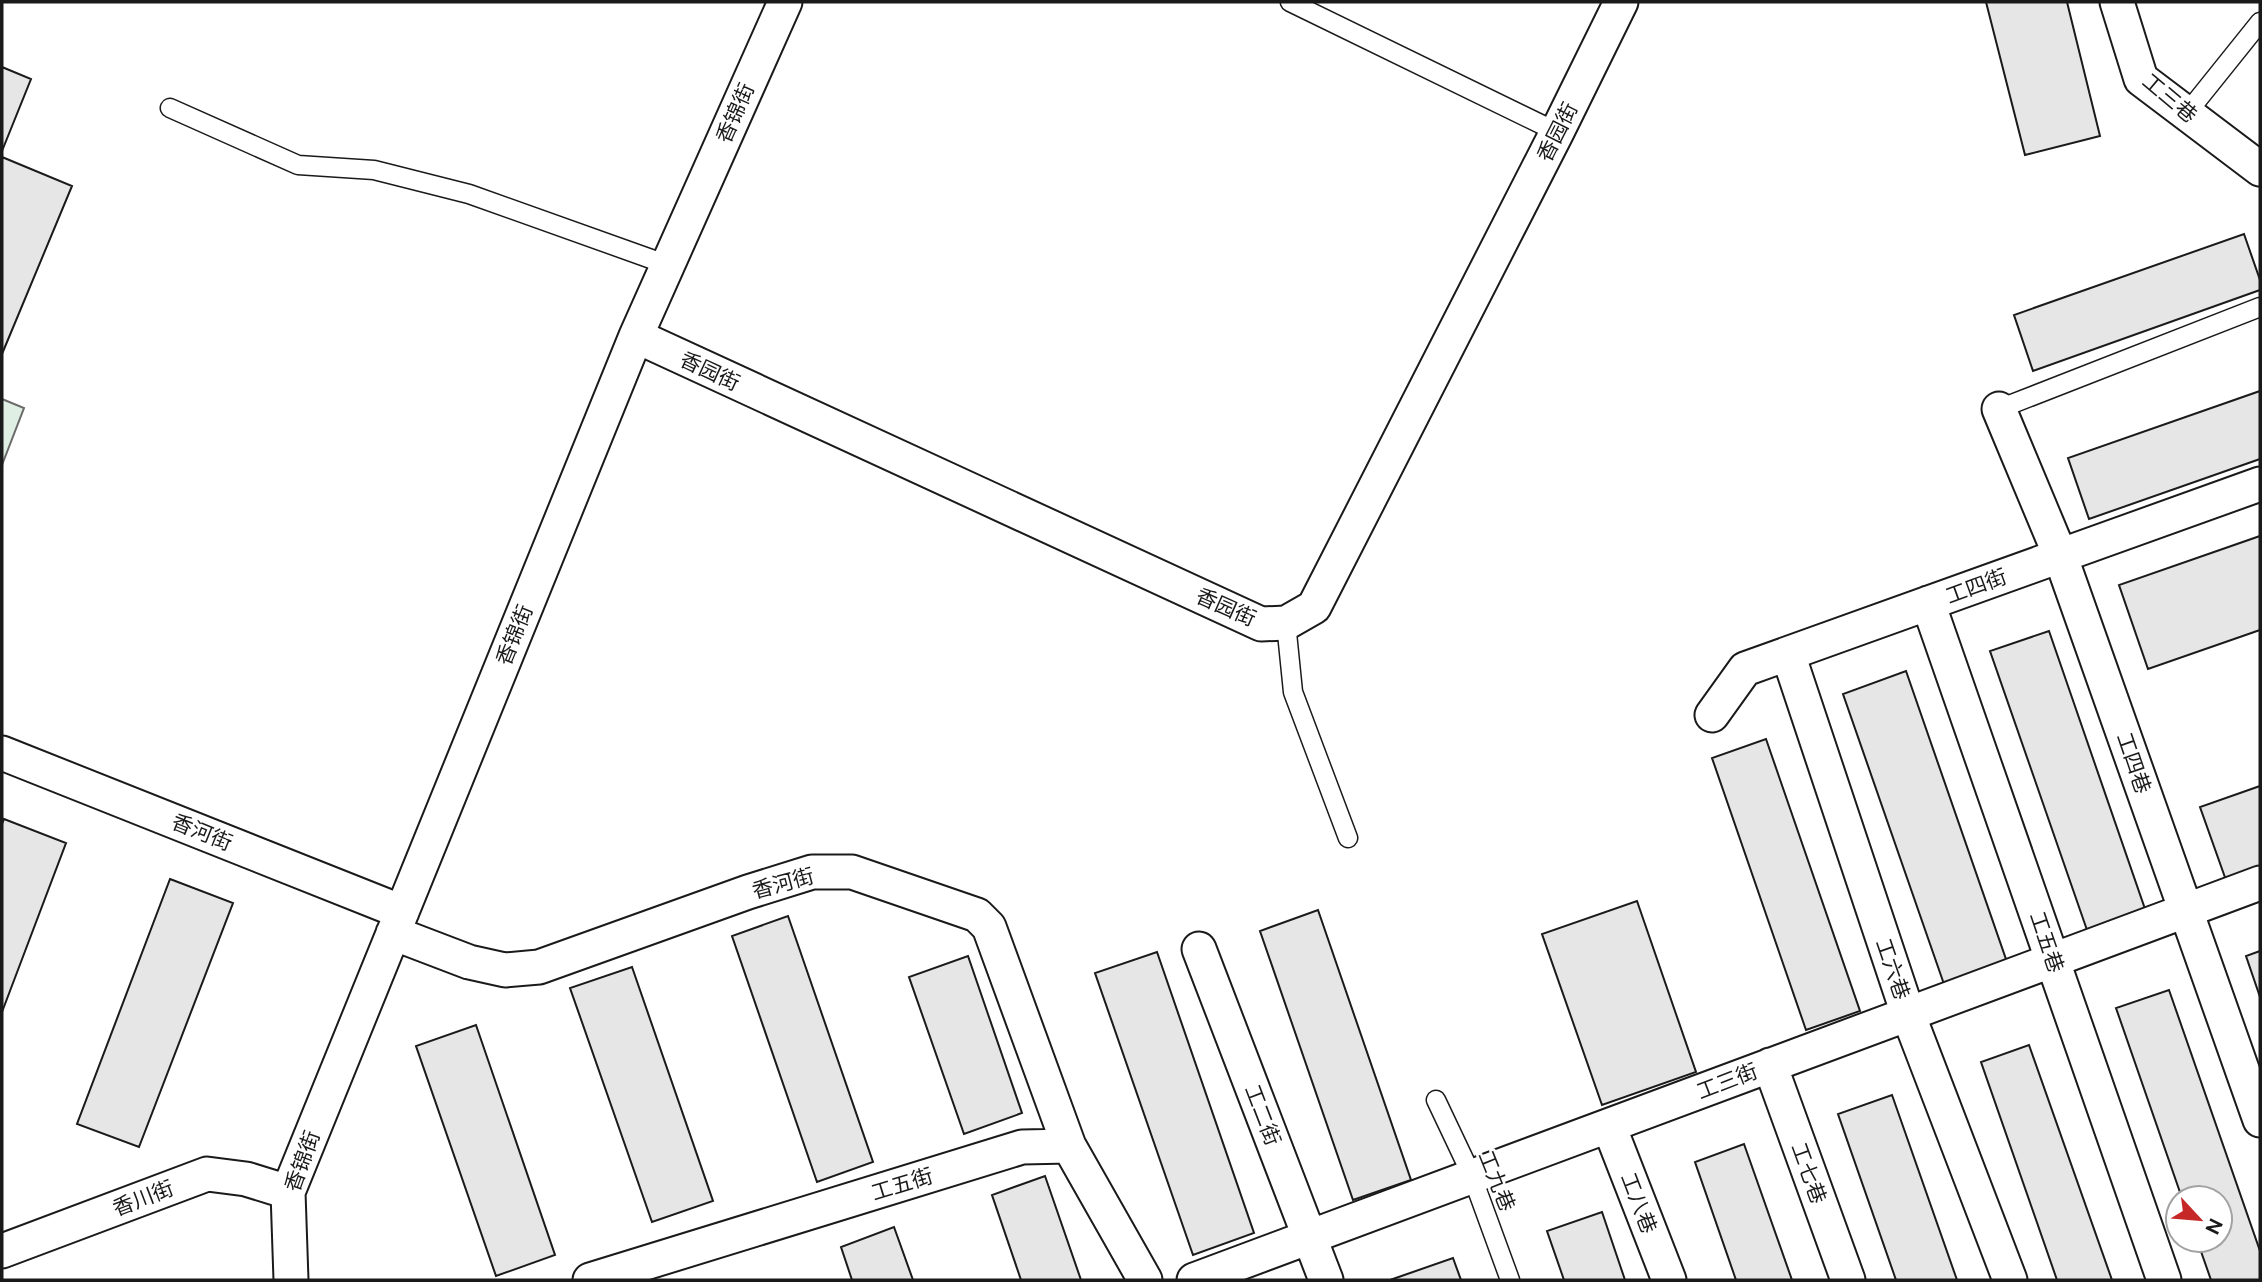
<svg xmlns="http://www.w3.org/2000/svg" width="2262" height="1282" font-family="'Public Sans','Noto Sans SC',sans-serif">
<rect width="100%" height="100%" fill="#fff"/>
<path fill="#e0efe3" stroke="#6a6a6a" stroke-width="2" d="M2,399L24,408L2,465Z"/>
<path fill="#e6e6e6" stroke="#1a1a1a" stroke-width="2" d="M1986,2H2067L2100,136L2025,155Z
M2,67L31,79L2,151Z
M2,157L72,186L2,354Z
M2244,234L2260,280V290L2033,371L2014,315Z
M2260,391V459L2089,519L2068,458Z
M2260,536V630L2148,669L2119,585Z
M2049,631L2145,909L2087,930L1990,651Z
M1906,671L2008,965L1945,987L1843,694Z
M1766,739L1860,1011L1806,1030L1712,758Z
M2260,786V871L2227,883L2200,807Z
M4,819L66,843L2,1012V824Z
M170,879L233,903L139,1147L77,1124Z
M1637,901L1696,1072L1602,1105L1542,934Z
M1318,910L1411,1180L1353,1200L1260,931Z
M788,916L873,1162L817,1182L732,936Z
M2260,951V997L2246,956Z
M1157,952L1254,1233L1193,1255L1095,973Z
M968,956L1022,1113L964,1134L909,977Z
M632,967L713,1201L652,1222L570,988Z
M2169,990L2260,1251V1280H2211L2197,1240H2220V1198H2182L2116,1008Z
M476,1025L555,1255L496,1276L416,1046Z
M2029,1045L2112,1280H2057L1981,1062Z
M1892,1095L1957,1280H1896L1838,1114Z
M1744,1144L1792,1280H1736L1695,1162Z
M1045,1176L1081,1280H1021L992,1195Z
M1602,1212L1625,1280H1564L1547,1231Z
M894,1227L913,1280H852L841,1247Z
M1453,1258L1461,1280H1390Z"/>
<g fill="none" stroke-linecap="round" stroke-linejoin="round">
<g stroke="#1a1a1a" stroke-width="21">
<path id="service" d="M1290,2L1557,132
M170,108L298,165L374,170L469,194L668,265
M2187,113L2260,22
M1999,409L2260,307
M1286,623L1293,692L1348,838
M1436,1100L1472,1176L1510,1280"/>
</g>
<g stroke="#1a1a1a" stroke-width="37">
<path id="minor" d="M2117,2L2141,79L2260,169
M636,336L1261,624L1286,623L1314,607L1557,132L1621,2
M1999,409L2060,555L2260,1120
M1928,603L2164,1280
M1788,654L1908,1014L2010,1280
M1712,715L1745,669L2260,484
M2,753L402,912
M393,933L469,962L505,970L539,967L748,892L812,872H852L977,915L989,927L1069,1146
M1199,949L1326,1280
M1770,1065L1848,1280
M1609,1126L1669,1280
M2,1251L207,1174L246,1179L288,1192
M291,1280L288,1192L636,336L785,2
M590,1280L1022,1147L1069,1146L1145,1280
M1194,1280L2260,883"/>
</g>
<use href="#service" stroke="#fff" stroke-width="18"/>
<use href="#minor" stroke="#fff" stroke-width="33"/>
</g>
<g text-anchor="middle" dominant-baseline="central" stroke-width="5" stroke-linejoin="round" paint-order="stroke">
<g font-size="21" fill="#1a1a1a" stroke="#fff">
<text transform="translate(2170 98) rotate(40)">工三巷</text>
<text transform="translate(735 113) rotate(-66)">香锦街</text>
<text transform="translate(1557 132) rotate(-63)">香园街</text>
<text transform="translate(710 371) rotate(25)">香园街</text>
<text transform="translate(1976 586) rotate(-20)">工四街</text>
<text transform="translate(1226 607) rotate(24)">香园街</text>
<text transform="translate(514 635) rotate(-68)">香锦街</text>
<text transform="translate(2134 763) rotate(71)">工四巷</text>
<text transform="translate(202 832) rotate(22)">香河街</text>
<text transform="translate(783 883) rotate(-15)">香河街</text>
<text transform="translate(2047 942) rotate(71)">工五巷</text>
<text transform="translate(1893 969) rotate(71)">工六巷</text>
<text transform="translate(1727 1081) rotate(-21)">工三街</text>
<text transform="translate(1263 1115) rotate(69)">工二街</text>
<text transform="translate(302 1161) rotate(-70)">香锦街</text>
<text transform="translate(1809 1173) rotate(70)">工七巷</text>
<text transform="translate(1497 1181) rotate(68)">工九巷</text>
<text transform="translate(902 1184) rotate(-17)">工五街</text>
<text transform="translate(143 1198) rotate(-21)">香川街</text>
<text transform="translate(1639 1203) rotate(69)">工八巷</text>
</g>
</g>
<rect width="2262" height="1282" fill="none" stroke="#1a1a1a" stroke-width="7"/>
<g transform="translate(2199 1219) rotate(116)"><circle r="33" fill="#ffffff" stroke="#a3a3a3" stroke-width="2"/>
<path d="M0-5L12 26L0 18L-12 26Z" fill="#c62828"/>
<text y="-10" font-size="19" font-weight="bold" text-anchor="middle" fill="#1a1a1a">N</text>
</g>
</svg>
